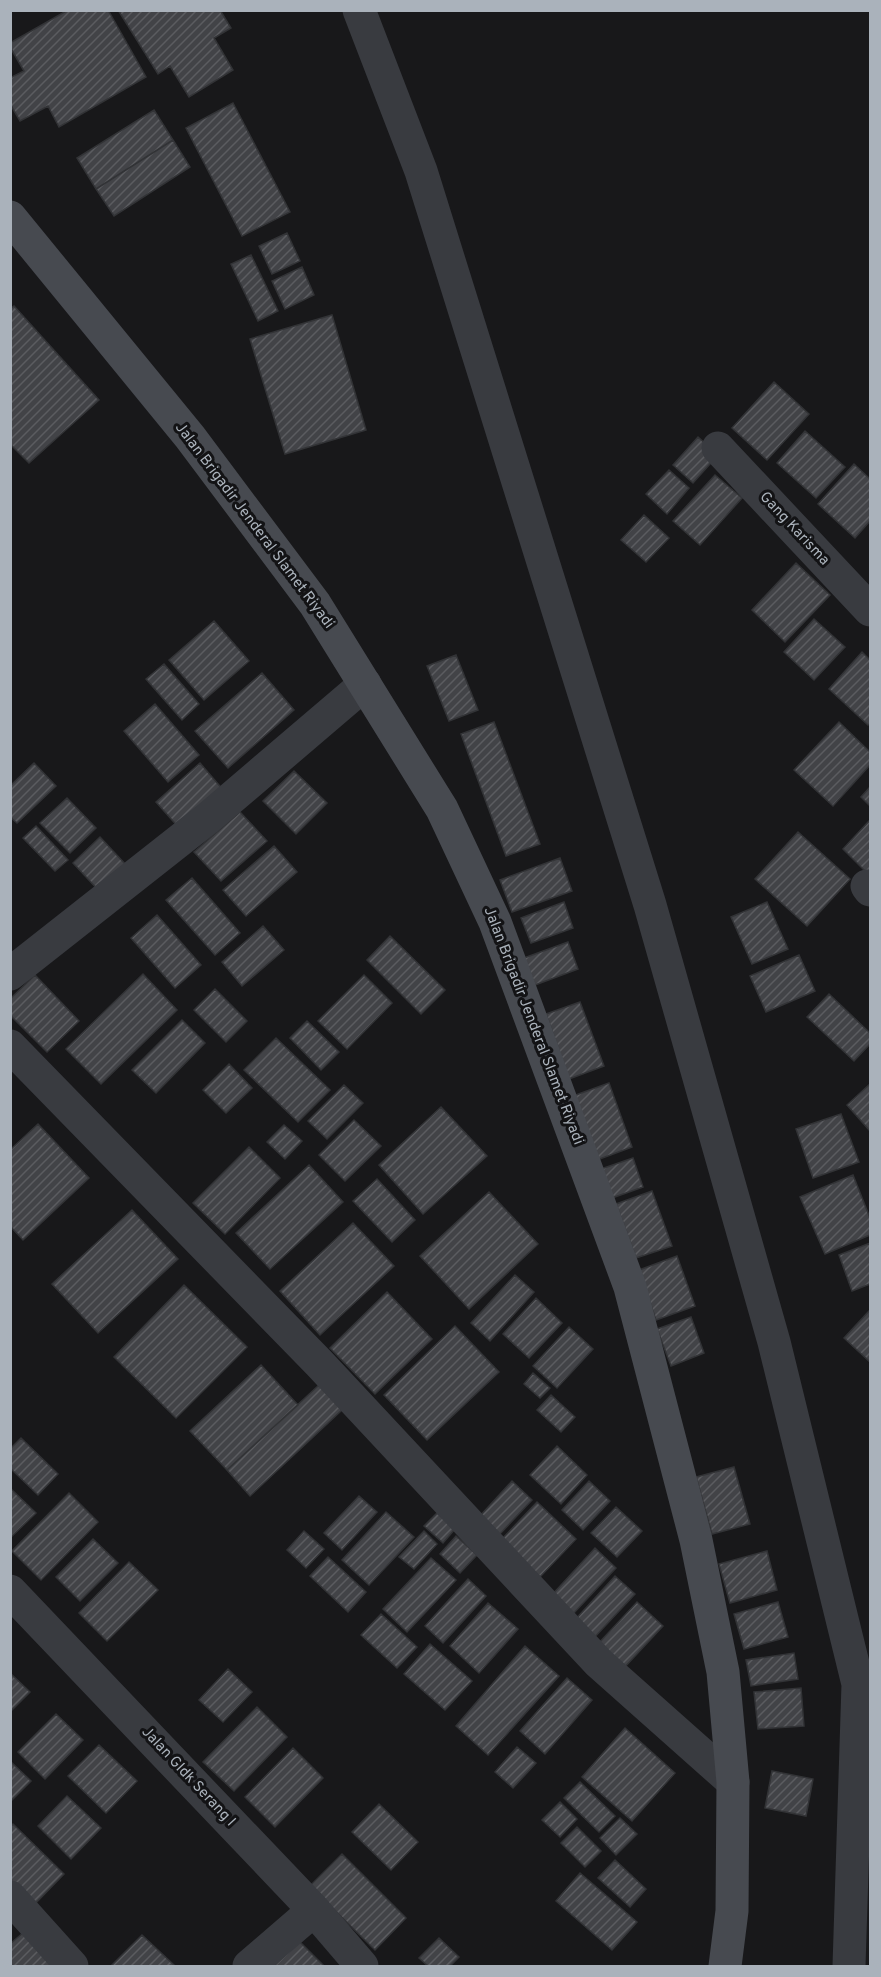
<svg xmlns="http://www.w3.org/2000/svg" width="881" height="1977" font-family="Overpass,sans-serif">
<defs>
<pattern id="building-hatch" width="6" height="6" patternUnits="userSpaceOnUse" patternTransform="scale(1.5)"><rect width="6" height="6" fill="#424347"/><path d="M-1 1l2-2M0 6l6-6M5 7l2-2" fill="none" stroke="#5b5c60"/></pattern>
</defs>
<rect width="100%" height="100%" fill="#18181a"/>
<path fill="url(#building-hatch)" stroke="#323336" stroke-width="1.5" d="M68,10H108L146,77L59,127L48,106L20,121L10,104V78L24,71L10,47V43Z
M118,10H220L231,28L214,38L233,70L189,97L170,66L158,74Z
M233,103L290,212L242,236L186,128Z
M154,110L173,140L96,189L77,158Z
M173,140L190,167L114,216L96,189Z
M287,233L300,261L272,274L259,246Z
M251,255L278,311L258,321L231,264Z
M302,267L314,295L285,309L272,281Z
M14,306L99,400L29,463L10,444V309Z
M332,315L366,430L285,454L250,339Z
M774,382L809,414L767,460L732,428Z
M805,431L845,467L816,498L777,463Z
M698,437L718,455L693,483L673,465Z
M854,464L870,479V521L855,538L818,504Z
M669,470L689,488L667,514L646,494Z
M715,475L742,498L700,545L673,521Z
M644,515L669,538L646,562L621,540Z
M796,563L830,595L785,642L752,610Z
M814,619L845,647L814,680L784,652Z
M214,621L249,661L204,700L169,660Z
M862,652L870,660V723L868,725L829,689Z
M456,655L478,710L449,721L427,666Z
M164,664L199,704L182,720L146,679Z
M262,673L294,710L228,768L195,731Z
M155,704L199,755L168,782L124,731Z
M494,722L540,844L506,856L461,734Z
M839,722L870,752V765L833,806L794,770Z
M34,763L56,786L17,823L10,817V786Z
M200,763L224,791L180,829L156,802Z
M294,771L327,803L296,834L263,801Z
M870,787V806L861,797Z
M67,798L96,828L70,853L40,823Z
M240,812L267,841L221,881L194,852Z
M870,820V876L843,849Z
M36,826L68,860L55,871L23,838Z
M798,832L850,879L807,926L755,879Z
M100,837L127,866L100,892L73,863Z
M274,846L297,872L246,916L223,890Z
M560,858L572,891L512,912L500,880Z
M192,878L240,933L215,955L166,900Z
M564,902L573,928L531,943L521,918Z
M767,902L788,949L752,964L731,917Z
M157,915L201,965L175,988L131,938Z
M263,926L284,950L242,986L222,962Z
M390,936L445,990L421,1014L367,960Z
M568,942L578,969L535,985L524,958Z
M799,955L815,991L766,1012L750,976Z
M143,974L177,1010L101,1084L66,1049Z
M35,975L79,1021L47,1052L10,1015V999Z
M364,975L392,1003L347,1049L318,1021Z
M215,989L247,1021L226,1042L194,1010Z
M829,994L870,1033V1044L854,1061L807,1017Z
M580,1002L604,1066L569,1079L546,1014Z
M182,1020L205,1043L156,1093L132,1070Z
M307,1021L339,1052L321,1070L290,1038Z
M276,1038L330,1090L298,1122L244,1070Z
M229,1064L252,1088L226,1113L203,1090Z
M609,1083L632,1147L597,1160L573,1096Z
M870,1084V1131L847,1105Z
M344,1085L363,1103L327,1139L308,1121Z
M441,1107L487,1156L423,1214L379,1165Z
M841,1114L859,1162L813,1178L796,1129Z
M354,1120L381,1146L345,1181L319,1155Z
M38,1124L89,1178L23,1240L10,1226V1150Z
M284,1125L302,1141L285,1159L267,1142Z
M249,1147L280,1178L225,1234L193,1203Z
M633,1158L643,1187L612,1198L601,1169Z
M309,1165L343,1202L270,1269L236,1233Z
M853,1175L870,1218V1235L825,1254L800,1197Z
M377,1179L415,1220L392,1242L353,1201Z
M652,1191L672,1246L636,1258L616,1204Z
M489,1192L538,1244L469,1309L420,1256Z
M132,1210L178,1259L98,1333L52,1284Z
M353,1223L394,1266L320,1335L280,1291Z
M870,1243V1284L852,1291L839,1255Z
M677,1256L695,1306L656,1320L639,1270Z
M515,1275L534,1292L490,1341L471,1323Z
M184,1285L247,1347L176,1418L114,1357Z
M387,1292L432,1339L375,1394L330,1348Z
M536,1298L562,1323L529,1358L503,1334Z
M870,1310V1362L844,1338Z
M691,1317L704,1353L671,1366L657,1329Z
M455,1326L499,1372L427,1440L384,1395Z
M569,1327L593,1349L557,1388L533,1366Z
M261,1365L298,1405L227,1470L190,1431Z
M533,1373L550,1388L540,1398L524,1384Z
M319,1385L342,1410L250,1496L227,1470Z
M551,1395L575,1417L561,1432L537,1410Z
M21,1438L58,1474L38,1495L10,1468V1449Z
M557,1446L587,1475L561,1504L530,1475Z
M734,1467L750,1524L712,1534L696,1477Z
M512,1481L532,1500L498,1536L479,1517Z
M589,1481L610,1501L583,1530L562,1510Z
M10,1488L36,1513L10,1538Z
M69,1493L98,1522L41,1580L12,1551Z
M359,1496L377,1512L342,1550L324,1533Z
M537,1502L576,1539L540,1577L501,1540Z
M616,1507L642,1531L617,1557L591,1533Z
M386,1512L414,1537L369,1585L342,1560Z
M437,1513L455,1529L443,1543L424,1526Z
M304,1531L324,1549L306,1568L287,1550Z
M424,1531L437,1544L414,1569L399,1557Z
M456,1536L477,1555L460,1573L440,1554Z
M93,1539L118,1563L80,1601L56,1577Z
M595,1548L616,1568L572,1615L551,1596Z
M767,1551L777,1590L730,1603L719,1564Z
M328,1557L366,1592L348,1612L310,1576Z
M431,1558L456,1580L407,1632L383,1609Z
M129,1562L158,1590L107,1641L79,1613Z
M615,1576L635,1594L592,1640L573,1622Z
M468,1579L486,1596L443,1643L425,1626Z
M637,1602L663,1626L623,1669L597,1645Z
M778,1602L788,1637L744,1649L734,1614Z
M488,1603L518,1629L479,1673L450,1646Z
M381,1614L417,1647L397,1668L361,1635Z
M430,1644L472,1681L445,1710L404,1674Z
M525,1646L559,1676L488,1755L456,1726Z
M794,1653L798,1679L751,1686L746,1660Z
M228,1669L252,1692L223,1722L199,1700Z
M10,1673L30,1692L10,1712Z
M567,1678L592,1700L545,1754L520,1731Z
M801,1688L804,1726L758,1729L754,1692Z
M257,1707L287,1737L234,1791L203,1762Z
M56,1714L83,1740L45,1779L18,1752Z
M625,1728L675,1773L632,1821L582,1777Z
M99,1745L137,1781L106,1813L68,1776Z
M517,1747L536,1763L513,1788L495,1772Z
M293,1748L323,1778L275,1827L245,1797Z
M10,1761L31,1781L10,1802Z
M772,1771L813,1779L806,1816L765,1808Z
M580,1782L615,1816L599,1832L564,1798Z
M67,1796L101,1828L71,1859L38,1826Z
M560,1802L577,1819L560,1837L542,1820Z
M379,1804L418,1842L391,1870L352,1832Z
M620,1818L637,1834L616,1855L600,1838Z
M13,1824L64,1874L32,1907L10,1886V1827Z
M577,1827L601,1851L585,1867L561,1843Z
M342,1854L406,1918L375,1950L310,1886Z
M615,1860L646,1889L630,1907L598,1878Z
M580,1873L637,1922L612,1950L556,1901Z
M24,1932L56,1966H10V1944Z
M142,1935L175,1966H111Z
M439,1938L459,1957L450,1966H428L419,1958Z
M299,1941L324,1966H274Z"/>
<g fill="none" stroke-linecap="round" stroke-linejoin="round">
<path stroke="#393b40" stroke-width="33" d="M359,10L421,171L650,905L774,1342L858,1684L849,1966
M718,448L870,610
M867,886L870,890
M10,974L208,818L365,684
M10,1046L319,1363L599,1663L733,1782
M10,1591L314,1910L362,1966
M10,1897L72,1966
M249,1966L314,1910"/>
<path stroke="#474a50" stroke-width="33" d="M10,217L190,437L315,604L442,809L495,922L630,1287L696,1540L723,1672L733,1782L732,1911L725,1966"/>
</g>
<g text-anchor="middle" dominant-baseline="central" stroke-width="6" stroke-linejoin="round" paint-order="stroke">
<g font-size="15" fill="#aab2bb" stroke="#131315">
<text transform="translate(254 526) rotate(53)">Jalan Brigadir Jenderal Slamet Riyadi</text>
<text transform="translate(794 529) rotate(47)">Gang Karisma</text>
<text transform="translate(533 1026) rotate(69)">Jalan Brigadir Jenderal Slamet Riyadi</text>
<text transform="translate(188 1777) rotate(47)">Jalan Gldk Serang I</text>
</g>
</g>
<rect width="881" height="1977" fill="none" stroke="#aab2bb" stroke-width="24"/>
</svg>
